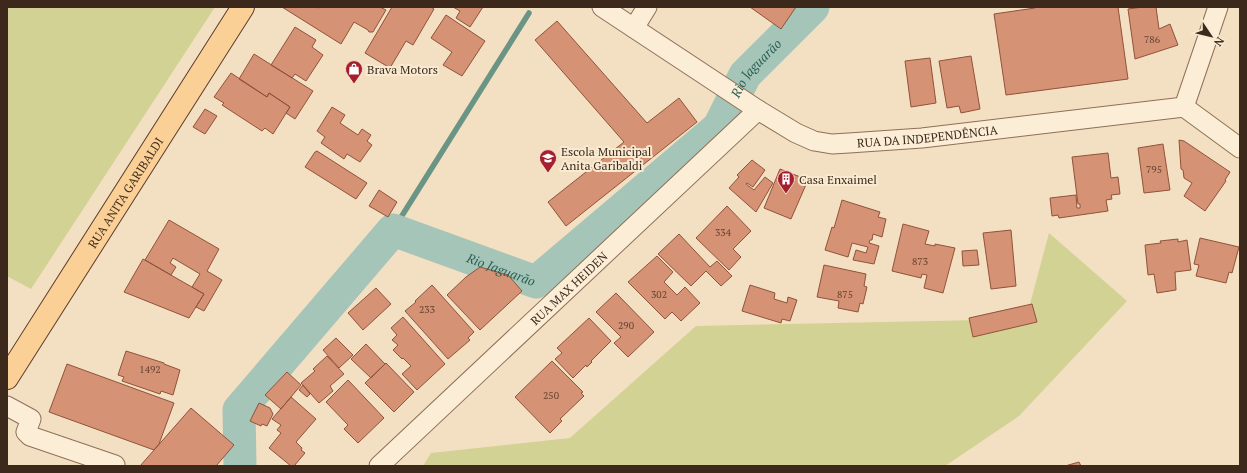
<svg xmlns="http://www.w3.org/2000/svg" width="1247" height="473" font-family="'PT Serif',serif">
<rect width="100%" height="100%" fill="#f3dfc2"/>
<path fill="#d2d294" d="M7,7H215L31,289L7,276Z
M1049,233L1127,301L1019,416L945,466H423L431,453L570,438L696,326L1026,319Z"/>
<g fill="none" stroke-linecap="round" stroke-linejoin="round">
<path stroke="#6a9585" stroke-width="5.5" d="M393,230L529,13"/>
<path stroke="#a5c5b8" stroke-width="33" id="s1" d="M240,466L239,410L393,230L536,282L719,127L745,75L813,7"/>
</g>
<path fill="#d59274" stroke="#91533a" d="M282,7H317L319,8V7H380L386,10L373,32H369L368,30L354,22L341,44Z
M392,7H431L434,9L413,45L406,41L390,68L365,53Z
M453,7H483L470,27L456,18L460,11Z
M750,7H796L781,29Z
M1035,7H1118L1128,79L1006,95L994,14L1035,8Z
M1143,7H1156L1159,29L1170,24L1178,45L1135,59L1128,9Z
M446,15L485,41L462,76L443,65L452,52L431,38Z
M557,21L647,123L679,98L697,122L566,226L548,202L624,142L535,40Z
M295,27L316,40L312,47L323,55L306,81L295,74L292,78L271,65Z
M254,54L313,91L295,119L286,113L290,107L269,93L267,97L239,79Z
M971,56L980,109L961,113L959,106L947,108L939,61Z
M930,58L936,103L911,107L905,61Z
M231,73L267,97L269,93L290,107L273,134L265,128L262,131L222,105L224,103L214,97Z
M332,107L345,115L340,123L358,135L362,129L371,135L367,141L372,145L360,162L347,154L344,159L321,143L325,137L317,131Z
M205,109L217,116L205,134L193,127Z
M1179,140L1184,141L1230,172L1225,180L1226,181L1205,211L1184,196L1192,183L1184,178L1183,170L1181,169Z
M1163,144L1170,190L1144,193L1138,148Z
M317,151L367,183L356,199L305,167L315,152Z
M1108,153L1111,178L1118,177L1120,194L1111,195L1112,199L1106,200L1108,211L1059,218L1058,215L1052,216L1050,198L1076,195L1077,208H1080V204H1078L1072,157Z
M752,160L765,170L753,187L747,183L746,184L754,190L765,177L773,183L756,212L729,188L739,177L737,175Z
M780,169L808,180L791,219L764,208Z
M379,190L397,202L388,217L369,206Z
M842,200L880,212L878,217L886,219L882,237L873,234L872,240H870L869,243L879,246L874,264L853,260L856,250L866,253L868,247L852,243L848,257L825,250L832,227L834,228Z
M727,206L751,231L733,249L741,257L729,270L696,238Z
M169,220L219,249L207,271L222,280L204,311L196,307L204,294L192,287L200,274L173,258L170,263L176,267L171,275L145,260Z
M903,224L929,231L925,244L935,246V244L955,248L943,293L924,288L927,275L922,274L921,278L892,271Z
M1011,230L1016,286L991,289L983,233Z
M679,234L710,267L717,261L732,276L721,286L706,271L691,286L658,254Z
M1200,238L1239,247L1232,273L1229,272L1226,283L1196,276L1199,265L1194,264Z
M1178,239V242L1187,240L1191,270L1175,272L1176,290L1157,293L1154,274L1148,275L1145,245L1161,243L1160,241Z
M977,250L979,265L963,266L962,251Z
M657,256L673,272L664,282L677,295L685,287L700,303L681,321L672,312L665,319L628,282Z
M143,259L204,294L189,318L124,292Z
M824,265L866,274L864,286L867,287L863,304L860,303L858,312L838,308L839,301L817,297Z
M480,267L508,275L522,291L480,330L447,295L466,277Z
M432,285L474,332L468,338L470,340L448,359L405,311L416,302L415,301Z
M750,285L775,293L774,299L787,303L788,297L797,300L790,321L782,319L781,323L742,311Z
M376,288L391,304L363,330L348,313Z
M616,293L654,332L628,357L614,343L621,337L596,312Z
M1032,304L1037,322L973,337L969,318Z
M403,317L445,364L417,390L402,374L411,366L403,358L402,359L393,350L398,345L392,340L397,335L391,328Z
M589,318L611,341L591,361L592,362L587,367L586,365L573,378L555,359L562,353L557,348Z
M336,338L353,355L339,368L323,350Z
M366,344L385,364L371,378L351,359Z
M126,351L164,363V364L180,370L173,395L161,391L160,394L122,381L124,377L118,375Z
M327,356L344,374L330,386L333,391L319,403L301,383L315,371L313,369Z
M552,361L583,392L581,393L584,396L560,419L562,421L550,433L515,397Z
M386,363L414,392L394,412L365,383Z
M67,364L174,403L159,444L154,450L49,412Z
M287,372L301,385L281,409L265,395Z
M348,380L384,418L358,443L344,429L348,425L326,402Z
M303,385L310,394L307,397L299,390Z
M291,397L316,419L296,442L302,448L301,450L305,453L294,466H291L269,448L281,433L277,430L281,425L272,419Z
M259,403L270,408L273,414L267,426L262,424L261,426L250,421Z
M191,408L234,445L216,466H140Z
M1079,462L1081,466H1065Z"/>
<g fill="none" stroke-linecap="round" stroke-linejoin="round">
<g stroke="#8f6f57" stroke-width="21">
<g id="minor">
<path id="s2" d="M602,7L758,110L796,133L814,141L832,144L849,143L922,138L1184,107"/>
<path d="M634,28L647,7"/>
<path d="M1184,107L1218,7"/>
<path d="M1184,107L1240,148"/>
<path d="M7,406L31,419L26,432L30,436L115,465"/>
<path id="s3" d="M379,466L758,110"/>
</g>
</g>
<g stroke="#5c3d2b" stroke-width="24">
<g id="major">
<path id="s4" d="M7,378L243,7"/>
</g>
</g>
<use href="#minor" stroke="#fcedd6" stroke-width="19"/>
<use href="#major" stroke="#fad096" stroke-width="22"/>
</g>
<defs>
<g id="shop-pin" transform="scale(0.9)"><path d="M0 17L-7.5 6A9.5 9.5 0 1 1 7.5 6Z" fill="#a5202f" stroke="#f9ead2"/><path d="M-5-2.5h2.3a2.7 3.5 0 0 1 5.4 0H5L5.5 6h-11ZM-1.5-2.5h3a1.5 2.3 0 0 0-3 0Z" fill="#fff"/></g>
<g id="school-pin" transform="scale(0.9)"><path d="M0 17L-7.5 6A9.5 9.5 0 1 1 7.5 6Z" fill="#a5202f" stroke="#f9ead2"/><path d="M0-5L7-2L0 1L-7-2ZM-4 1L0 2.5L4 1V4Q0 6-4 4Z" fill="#fff"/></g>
<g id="building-pin" transform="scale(0.9)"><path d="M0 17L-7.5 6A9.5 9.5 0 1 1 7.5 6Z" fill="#a5202f" stroke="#f9ead2"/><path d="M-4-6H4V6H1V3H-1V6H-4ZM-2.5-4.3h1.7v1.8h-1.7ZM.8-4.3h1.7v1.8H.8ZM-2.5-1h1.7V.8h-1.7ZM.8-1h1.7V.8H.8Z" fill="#fff"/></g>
</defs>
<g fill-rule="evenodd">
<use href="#shop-pin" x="354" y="69"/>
<use href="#school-pin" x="548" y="158"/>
<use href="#building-pin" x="786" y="179"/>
</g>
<g text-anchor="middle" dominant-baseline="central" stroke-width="4" stroke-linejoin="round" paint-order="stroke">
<g font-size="10" fill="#634332">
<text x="1152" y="39">786</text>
<text x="1154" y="169">795</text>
<text x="723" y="232">334</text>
<text x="920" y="261">873</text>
<text x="659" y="294">302</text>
<text x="845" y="294">875</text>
<text x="427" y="309">233</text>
<text x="626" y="325">290</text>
<text x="150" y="369">1492</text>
<text x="551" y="395">250</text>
</g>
<g font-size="12" fill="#3d291c" stroke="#f9ead2" text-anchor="start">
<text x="367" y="69">Brava Motors</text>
<text x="561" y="151">Escola Municipal<tspan x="561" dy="14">Anita Garibaldi</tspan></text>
<text x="799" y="179">Casa Enxaimel</text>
</g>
<g font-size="12" fill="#3d291c" stroke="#f9ead2">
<text stroke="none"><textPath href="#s2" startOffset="365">RUA DA INDEPENDÊNCIA</textPath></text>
<text stroke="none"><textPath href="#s4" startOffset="220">RUA ANITA GARIBALDI</textPath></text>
<text stroke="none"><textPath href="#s3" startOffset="260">RUA MAX HEIDEN</textPath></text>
</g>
<g font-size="13" font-style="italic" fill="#2a5f56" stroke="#f9ead2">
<text stroke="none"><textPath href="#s1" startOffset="755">Rio Jaguarão</textPath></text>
<text stroke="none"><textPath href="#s1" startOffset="408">Rio Jaguarão</textPath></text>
</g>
</g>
<rect width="1247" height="473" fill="none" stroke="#3d291c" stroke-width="16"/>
<g transform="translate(1211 36) rotate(125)" stroke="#f9ead2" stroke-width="3" paint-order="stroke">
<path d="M0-3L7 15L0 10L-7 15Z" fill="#3d291c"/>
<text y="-6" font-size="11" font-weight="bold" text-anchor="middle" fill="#3d291c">N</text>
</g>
</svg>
